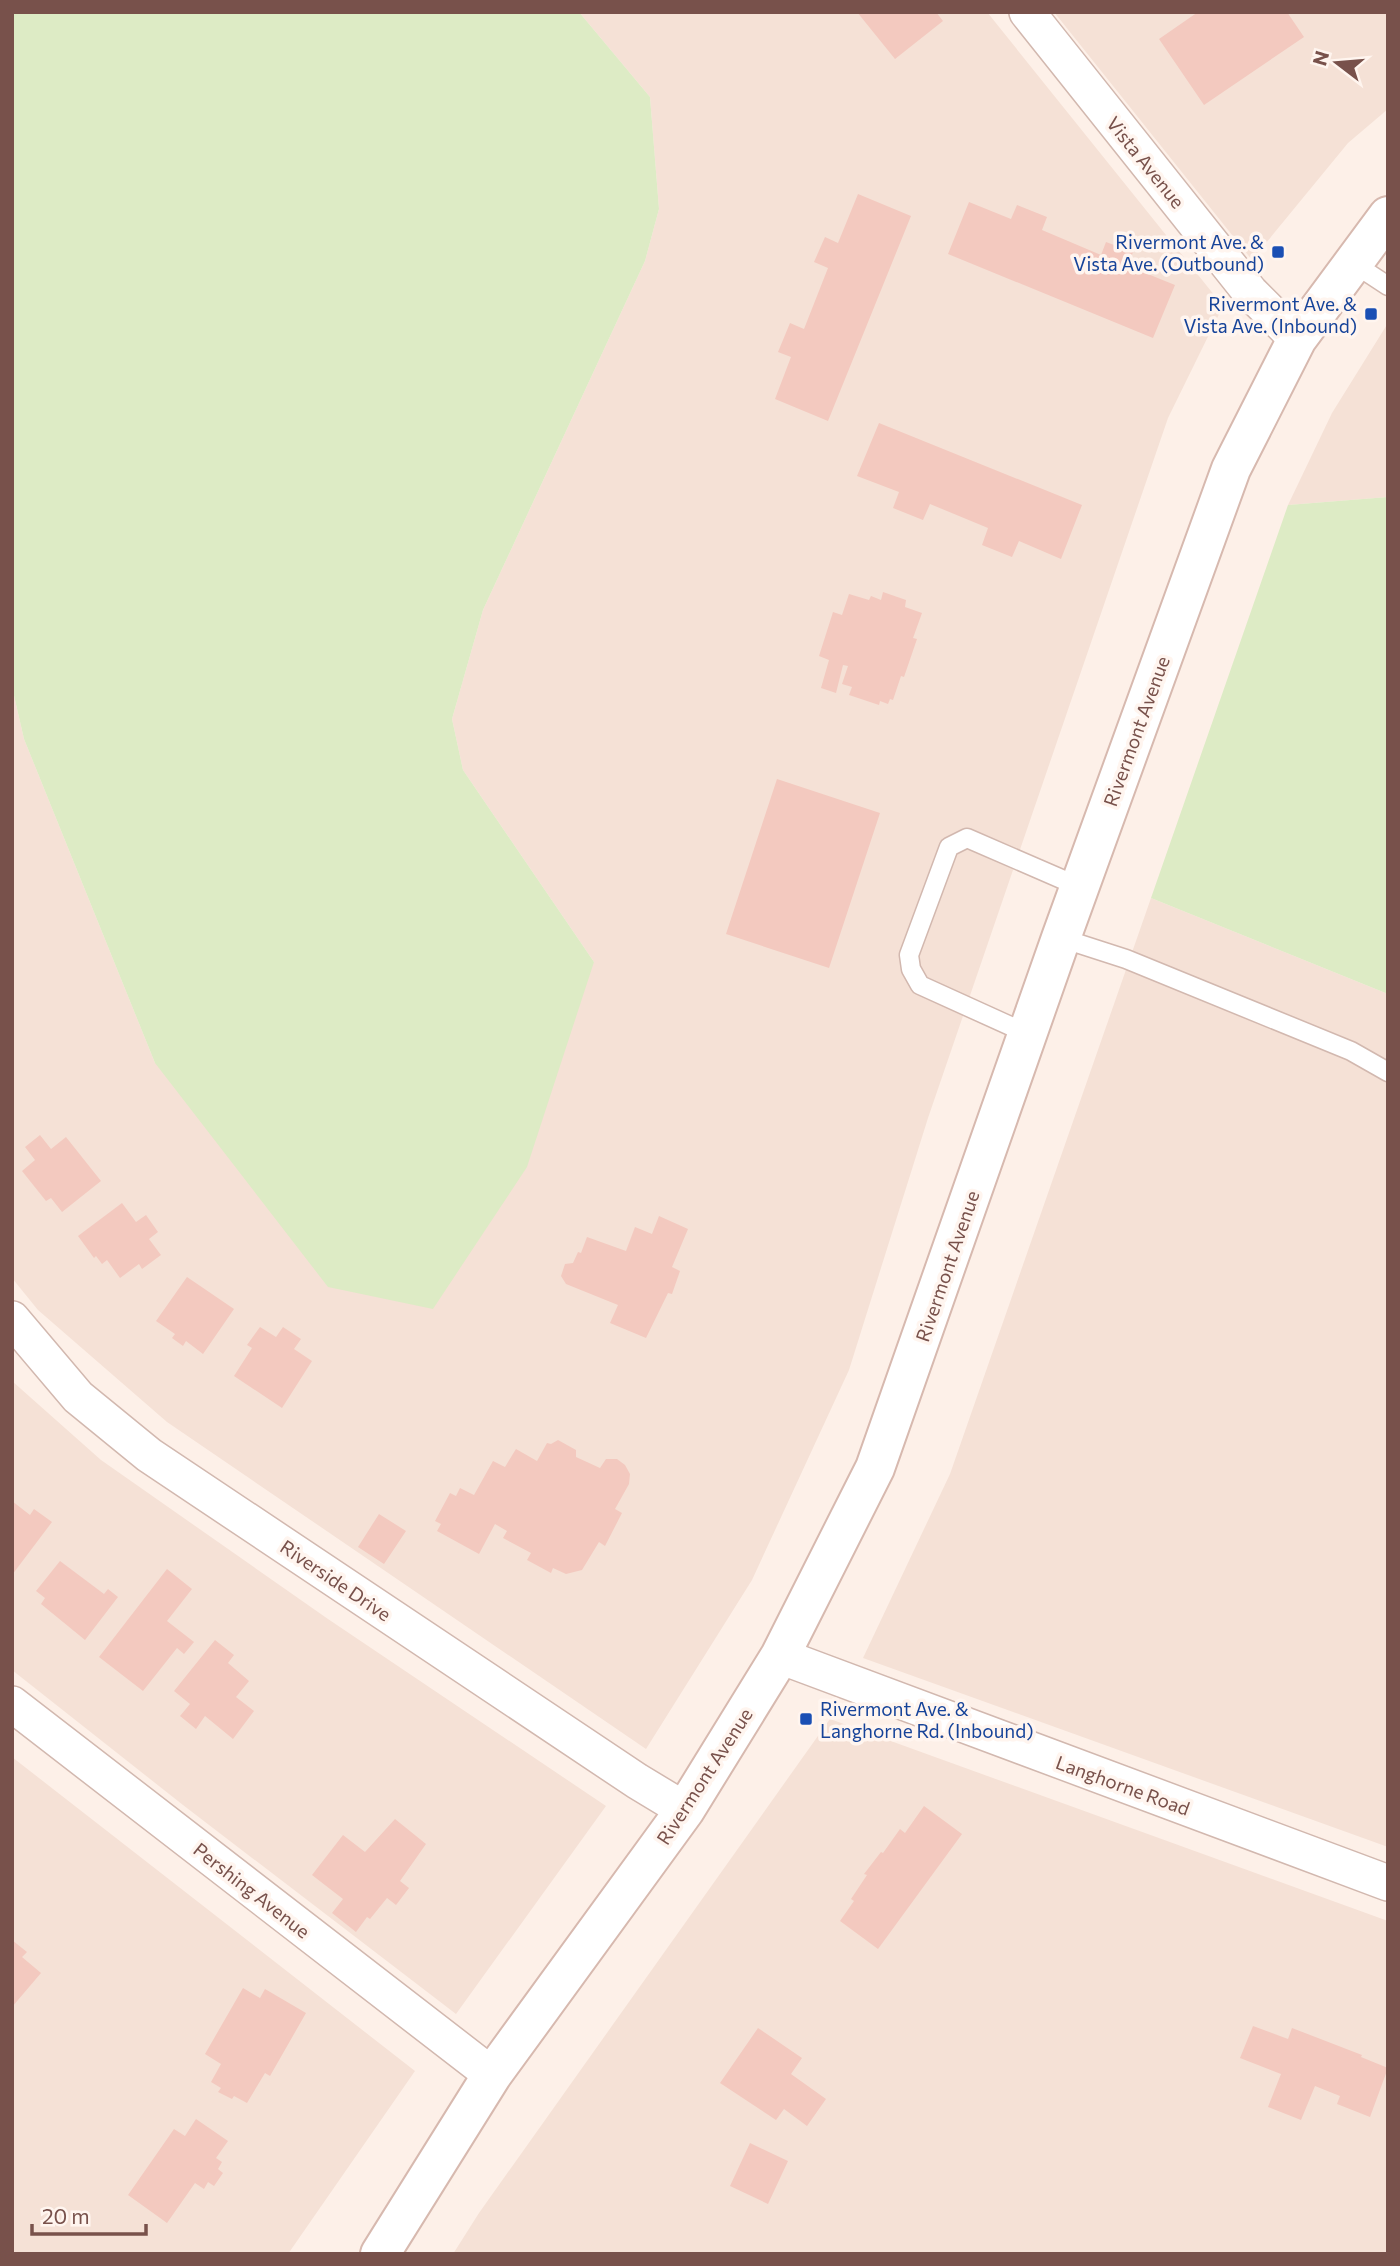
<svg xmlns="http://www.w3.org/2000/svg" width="1400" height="2266" font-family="Commissioner,sans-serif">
<rect width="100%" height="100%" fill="#fdf0e8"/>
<path fill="#f5e1d6" d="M579,12H987L1223,306L1168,418L928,1118L849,1370L752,1580L646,1749L167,1422L38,1310L12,1278V687L24,739L155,1063L594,962L463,770L452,719L483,610L645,261L659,209L650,97Z
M1054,12H1388V109L1348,143L1252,260Z
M1388,323V497L1288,505L1332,413Z
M1151,898L1388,994V1847L863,1658L950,1474Z
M12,1381L101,1460L328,1619L606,1806L456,2014L183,1805L12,1670Z
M830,1719L1388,1921V2254H453L479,2213Z
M12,1757L415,2071L288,2254H12Z"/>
<path fill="#ddebc5" d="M12,12H579L650,97L659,209L645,261L483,610L452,719L463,770L594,962L527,1167L433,1309L328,1287L155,1063L24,739L12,687Z
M1388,497V994L1151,898L1288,505Z"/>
<path fill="#f3c9bf" d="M857,12H936L943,21L895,59Z
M1198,12H1287L1304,37L1204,105L1159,39Z
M858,194L911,216L828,421L775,399L791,357L778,352L790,323L804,329L828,268L814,262L825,237L838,243Z
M969,202L1011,219L1017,205L1047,217L1042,230L1101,255L1106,242L1133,252L1128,266L1175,285L1153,338L948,254Z
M879,423L1082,505L1061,559L1019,541L1012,557L982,545L988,528L930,504L923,520L893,508L899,492L857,476Z
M883,592L906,600L905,607L922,613L913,638L917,639L904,677L901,676L893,700L890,699L888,704L880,701L879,705L849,695L852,687L842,684L848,666L843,665L836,693L821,688L829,660L819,656L833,612L842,615L849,594L869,600L871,596L881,600Z
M777,779L880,813L829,968L726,934Z
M40,1135L51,1149L66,1137L101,1181L62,1212L51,1198L46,1201L22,1171L35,1160L25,1147Z
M122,1203L136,1222L146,1215L158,1232L149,1239L161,1255L142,1269L139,1264L120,1278L107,1260L102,1264L96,1256L94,1258L78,1236Z
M659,1216L688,1229L672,1267L680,1271L672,1294L668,1293L646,1338L610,1323L618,1305L566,1284L561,1276L565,1264L573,1263L578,1252L581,1253L587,1237L626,1251L635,1227L652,1234Z
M187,1277L234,1309L203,1354L186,1341L183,1346L172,1338L175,1334L156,1321Z
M260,1327L276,1337L283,1327L301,1339L294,1349L312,1361L282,1408L234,1376L252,1348L247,1345Z
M558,1440L576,1450V1457L600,1468L606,1459H617L625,1465L630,1474L629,1484L615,1509L622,1513L605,1546L599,1542L582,1570L566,1574L553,1568L551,1573L527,1560L531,1553L503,1538L507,1531L495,1524L479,1554L437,1531L441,1524L435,1521L450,1493L456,1496L460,1488L474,1495L493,1461L505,1467L516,1449L537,1461L547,1443L551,1444Z
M12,1501L30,1515L34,1509L52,1522L12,1575Z
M379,1514L406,1531L384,1564L358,1547Z
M60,1561L104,1594L108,1589L118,1597L85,1640L41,1604L45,1598L36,1591Z
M167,1569L192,1589L167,1621L194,1642L184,1654L177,1648L143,1691L99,1657Z
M215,1640L234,1655L228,1663L249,1681L236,1697L254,1711L233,1739L205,1716L196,1729L180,1716L190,1704L174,1691Z
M924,1806L962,1834L878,1949L840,1921L854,1901L851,1899L867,1875L864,1874L881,1852L883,1853L900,1829L905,1833Z
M395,1819L426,1844L400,1881L409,1888L396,1905L387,1898L370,1919L367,1917L356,1932L332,1913L343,1899L312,1875L343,1835L365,1852Z
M12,1940L27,1952L22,1957L41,1973L12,2007Z
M243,1988L260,1998L265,1989L306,2013L270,2076L265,2073L247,2103L234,2096L232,2099L218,2092L221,2088L211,2082L221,2064L205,2054Z
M1253,2026L1288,2039L1292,2028L1362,2055L1361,2057L1388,2068L1370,2117L1337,2104L1340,2096L1315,2086L1301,2120L1268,2107L1281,2074L1240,2058Z
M758,2028L802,2058L791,2074L826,2099L807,2126L784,2109L776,2120L720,2083Z
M196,2119L228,2141L216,2158L222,2162L218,2169L223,2173L214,2186L208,2182L204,2189L195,2183L167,2223L128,2195L174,2129L185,2136Z
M750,2143L788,2161L768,2204L730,2186Z"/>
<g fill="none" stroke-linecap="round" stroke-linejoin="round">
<g stroke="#d2b8af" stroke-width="21">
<path id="service" d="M1353,263L1388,286
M1061,938L1126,959L1351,1051L1388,1072
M1028,1034L920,985L911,969L909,955L949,847L967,838L1080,887"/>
</g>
<g stroke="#d2b8af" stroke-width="38">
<path id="minor" d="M1027,12L1250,292L1297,339
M12,1319L78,1397L149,1455L637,1781L685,1810
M780,1656L1388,1883
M12,1704L492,2075"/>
</g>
<g stroke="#d7b9af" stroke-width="42">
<path id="secondary" d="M380,2254L492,2075L685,1810L780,1656L875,1468L1061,938L1231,469L1297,339L1388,216"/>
</g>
<use href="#service" stroke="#fff" stroke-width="18"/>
<use href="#minor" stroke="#fff" stroke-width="35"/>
<use href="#secondary" stroke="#fff" stroke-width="38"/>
</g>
<g fill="#1a4fb4" stroke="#fff5ef" stroke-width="2.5">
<rect x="1271" y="245" width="14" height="14" rx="3.5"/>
<rect x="1364" y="307" width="14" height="14" rx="3.5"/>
<rect x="799" y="1712" width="14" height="14" rx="3.5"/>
</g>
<g text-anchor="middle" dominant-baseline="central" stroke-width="7" stroke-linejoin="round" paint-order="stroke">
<g font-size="19" fill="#78514b" stroke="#fff5ef">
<text transform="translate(1146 162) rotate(51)">Vista Avenue</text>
<text transform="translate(1136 731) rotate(-70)">Rivermont Avenue</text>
<text transform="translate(947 1266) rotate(-71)">Rivermont Avenue</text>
<text transform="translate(336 1580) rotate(34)">Riverside Drive</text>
<text transform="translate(704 1776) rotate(-57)">Rivermont Avenue</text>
<text transform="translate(1123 1785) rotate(20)">Langhorne Road</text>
<text transform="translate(252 1890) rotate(38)">Pershing Avenue</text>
</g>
<g font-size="19" fill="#164399" stroke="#fff5ef" text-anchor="end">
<text x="1264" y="241">Rivermont Ave. &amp;<tspan x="1264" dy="22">Vista Ave. (Outbound)</tspan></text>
<text x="1357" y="303">Rivermont Ave. &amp;<tspan x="1357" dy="22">Vista Ave. (Inbound)</tspan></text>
<text x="820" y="1708" text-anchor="start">Rivermont Ave. &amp;<tspan x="820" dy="22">Langhorne Rd. (Inbound)</tspan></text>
</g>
</g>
<rect width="1400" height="2266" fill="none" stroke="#78514b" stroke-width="28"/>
<g transform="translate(1337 63) rotate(286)" stroke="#fff5ef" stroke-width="5" paint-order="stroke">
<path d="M0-5L12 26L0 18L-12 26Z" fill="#78514b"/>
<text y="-10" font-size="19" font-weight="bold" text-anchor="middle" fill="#78514b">N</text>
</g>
<path d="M32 2224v10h114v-10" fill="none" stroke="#78514b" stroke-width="3.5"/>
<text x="42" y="2224" font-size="21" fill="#78514b" stroke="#fff5ef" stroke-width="5" paint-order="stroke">20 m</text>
</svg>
